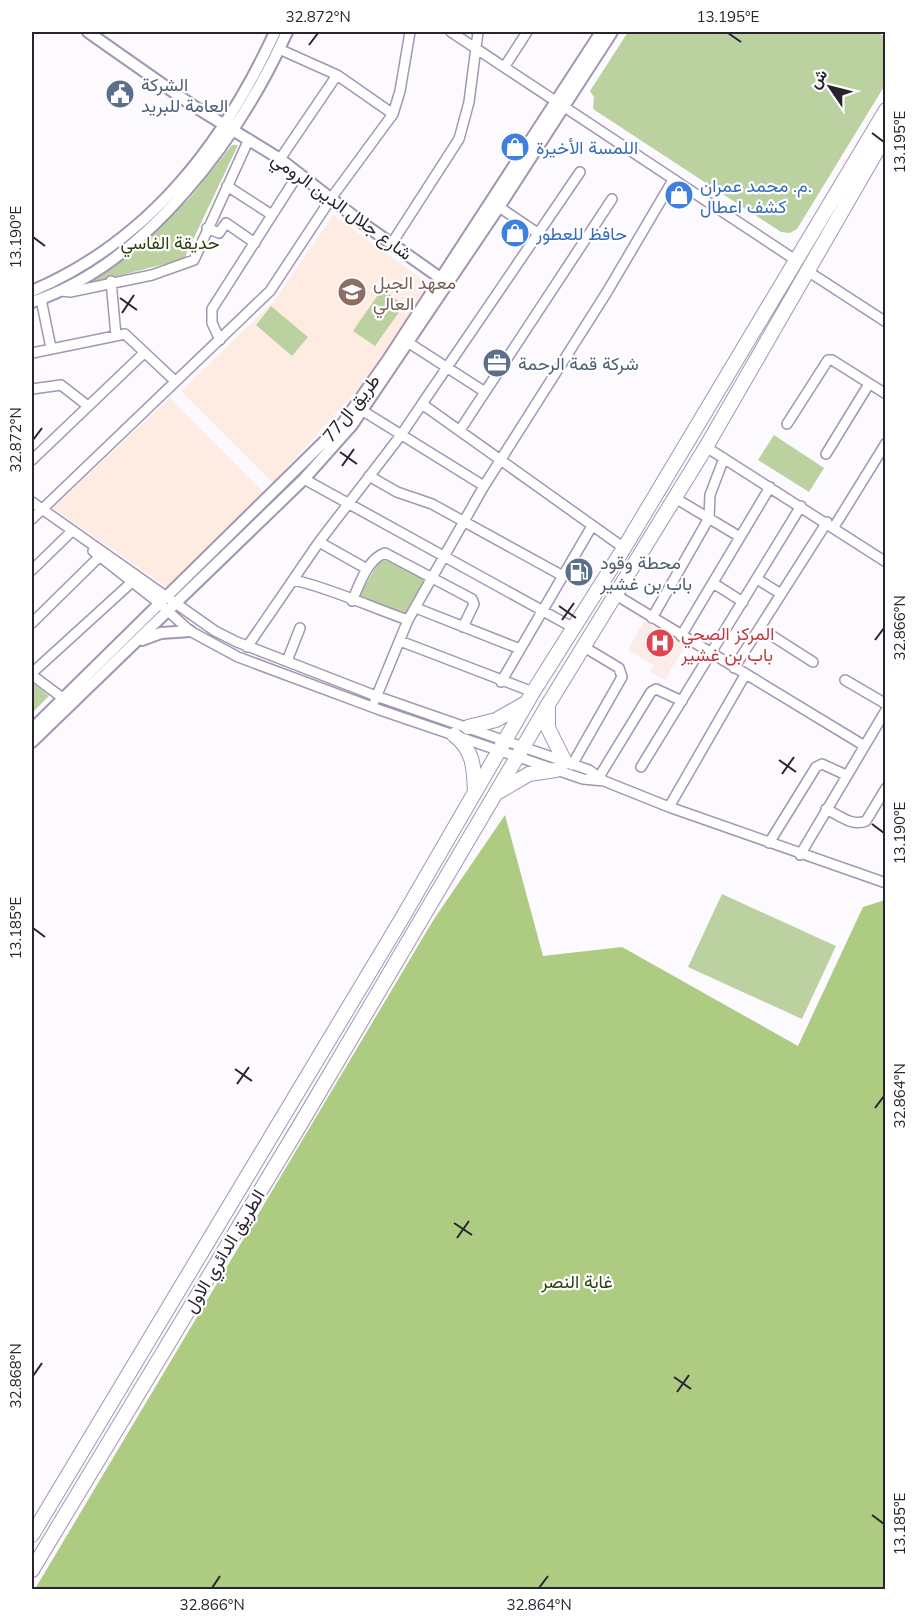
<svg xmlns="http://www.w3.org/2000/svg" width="917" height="1621" font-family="Mulish,Vazirmatn,sans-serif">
<rect width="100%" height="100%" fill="#fcf9ff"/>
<path fill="#feece2" d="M333,215L429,284L367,379L273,483L181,391L275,300Z
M170,398L265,494L167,587L53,508Z"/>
<path fill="#fcece9" d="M644,621L686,644L665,680L650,672L654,665L628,650Z"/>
<path fill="#bcd1a0" d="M628,32H876L885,37V85L797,229L790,233L781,232L593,109L594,97L590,91Z
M232,145H238L184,259L79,286L135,247L189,199Z
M382,289L404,305L375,346L353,331Z
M271,306L308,337L292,356L256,325Z
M774,435L824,468L809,492L758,460Z
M381,558L425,578L406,616L356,601Z
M32,682L49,696L32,713Z
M722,894L836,946L802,1019L688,967Z"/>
<path fill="#adcb81" d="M505,815L543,956L622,947L798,1046L863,907L885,900V1589H35L434,919Z"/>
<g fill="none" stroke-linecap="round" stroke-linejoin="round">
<g stroke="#a396b2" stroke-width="12">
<path id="minor" d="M451,32L797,261
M279,49L337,75
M505,66L527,32
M280,159L337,75L393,114
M580,172L422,404L624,548
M227,186L272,215
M499,207L539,234
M207,228L219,233L226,223L255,243
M392,243L459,139L469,102L478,32
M809,272L886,322
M111,281L116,336
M61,291L70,292L152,275L194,260L249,139
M41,299L51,348
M220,340L212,323V309L299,173
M409,343L485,392
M32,353L125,334L175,381
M32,389L61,385L88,406
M363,411L484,486
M787,424L828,360H832L886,394
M460,430L612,199
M706,447L886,562
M826,454L869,384
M32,460L144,353
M369,476L397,492L432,504L563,576
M304,479L572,627
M675,498L740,537
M32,502L215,631L237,642L376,696L589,770L604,781L669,807L886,883
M32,519L270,291L332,197L393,114L400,91L410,32
M834,527L886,443
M319,542L367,569
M93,551L159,603L190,631L238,657L380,710L583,779L604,781
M32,570L70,533
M757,579L781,594
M294,580C333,589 370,607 408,620
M713,583L743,602
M616,595L863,745
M352,601C359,586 367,559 385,553L472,599L474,604L463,627
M416,608L520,649
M652,618L709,518L710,495L724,458
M32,623L100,556
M760,628L813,662
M681,636L770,487
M400,641L533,692
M247,647L319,542L401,435L422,404
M287,661L300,628
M734,668L827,522
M32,673L132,582
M32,675L64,699
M845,680L886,704
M501,682L592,526
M375,700L408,620L484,486L607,292L673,180
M572,765L622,677L619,668L584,647
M641,767L801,506
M599,777L651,692L656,689L682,701
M669,807L745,675
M826,809C839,815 852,827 866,821L886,788
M769,843L816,767L822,764L846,775
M800,855L886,710"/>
</g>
<g stroke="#a396b2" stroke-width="14">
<path id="major" d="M88,32L192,105L280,159L365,225L446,282
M32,291C149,241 223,145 275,32
M32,302C147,264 239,138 287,32
M142,640L161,633L190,631
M32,729L343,423L387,361L601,32
M32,742L304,479L352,425L499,207L612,32"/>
</g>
<g stroke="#a396b2" stroke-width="16">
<path id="highway" d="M548,705V728L565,762
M468,727L496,720L526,703
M454,735C474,750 474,769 475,792
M500,791L529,774L556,770
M32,1535L401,920L533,692L624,548L886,110
M32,1570L300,1125L549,703L706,447L886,135"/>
</g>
<use href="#minor" stroke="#fff" stroke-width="9"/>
<use href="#major" stroke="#fff" stroke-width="10"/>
<use href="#highway" stroke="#fff" stroke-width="14"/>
</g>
<path fill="none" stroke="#28232e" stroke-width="2" d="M728,33L741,42M309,45L318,33M872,133L884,142M33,237L45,246M120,298L137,310M122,313L134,295M33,440L42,428M340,452L357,464M342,466L354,449M559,606L576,618M562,620L574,603M875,640L884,628M779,760L796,772M782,774L794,757M872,824L884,833M33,928L45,937M235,1069L252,1081M237,1084L249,1067M875,1108L884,1096M454,1223L472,1235M457,1238L469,1221M33,1376L42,1363M674,1377L691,1389M677,1392L689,1375M872,1515L884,1524M212,1588L220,1576M539,1588L548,1576"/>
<defs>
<g id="civic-disc" transform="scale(1.5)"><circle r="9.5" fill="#5c6f8a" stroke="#fff"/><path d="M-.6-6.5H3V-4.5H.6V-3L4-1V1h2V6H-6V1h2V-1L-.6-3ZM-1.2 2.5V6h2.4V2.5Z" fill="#fff"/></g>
<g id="shop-disc" transform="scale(1.5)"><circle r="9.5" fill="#3f7fe0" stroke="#fff"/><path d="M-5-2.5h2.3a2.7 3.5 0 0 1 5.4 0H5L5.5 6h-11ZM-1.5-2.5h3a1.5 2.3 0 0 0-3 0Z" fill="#fff"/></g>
<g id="university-disc" transform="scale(1.5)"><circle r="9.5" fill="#8d6e63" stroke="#fff"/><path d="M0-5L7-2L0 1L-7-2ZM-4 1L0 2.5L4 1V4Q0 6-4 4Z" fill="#fff"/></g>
<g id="office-disc" transform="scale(1.5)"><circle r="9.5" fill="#5c6f8a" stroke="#fff"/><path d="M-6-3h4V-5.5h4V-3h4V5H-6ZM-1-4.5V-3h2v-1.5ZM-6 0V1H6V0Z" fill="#fff"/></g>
<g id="fuel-disc" transform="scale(1.5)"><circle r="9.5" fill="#5c6f8a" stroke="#fff"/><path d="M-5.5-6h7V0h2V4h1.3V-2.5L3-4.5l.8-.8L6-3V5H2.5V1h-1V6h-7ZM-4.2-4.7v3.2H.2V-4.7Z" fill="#fff"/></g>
<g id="hospital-disc" transform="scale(1.5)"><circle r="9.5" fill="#e0444e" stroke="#fff"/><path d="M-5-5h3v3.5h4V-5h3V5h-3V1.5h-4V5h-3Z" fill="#fff"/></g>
</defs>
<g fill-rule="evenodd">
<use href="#civic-disc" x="120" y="94"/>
<use href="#shop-disc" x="515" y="147"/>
<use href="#shop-disc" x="679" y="195"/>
<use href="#shop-disc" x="515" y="233"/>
<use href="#university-disc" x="352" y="292"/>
<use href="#office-disc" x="497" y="363"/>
<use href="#fuel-disc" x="579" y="572"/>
<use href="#hospital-disc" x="660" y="643"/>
</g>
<g text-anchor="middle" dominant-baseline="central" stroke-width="4.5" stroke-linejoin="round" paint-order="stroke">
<g font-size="18" fill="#4e5e75" stroke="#fff" text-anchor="start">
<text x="141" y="84">الشركة<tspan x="141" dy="21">العامة للبريد</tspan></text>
<text x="518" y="363">شركة قمة الرحمة</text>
<text x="600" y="562">محطة وقود<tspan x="600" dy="21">باب بن غشير</tspan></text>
</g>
<g font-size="18" fill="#366cbe" stroke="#fff" text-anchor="start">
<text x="536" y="147">اللمسة الأخيرة</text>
<text x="700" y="185">م. محمد عمران.<tspan x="700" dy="21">كشف اعطال</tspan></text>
<text x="536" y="233">حافظ للعطور</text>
</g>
<g font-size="18" fill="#28232e" stroke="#fff">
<text transform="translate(342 206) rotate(36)">شارع جلال الدين الرومي</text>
<text transform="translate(351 408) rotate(-52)">طريق ال77</text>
<text transform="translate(224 1251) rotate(-59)">الطريق الدائري الاول</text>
</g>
<g font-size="18" fill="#2f410a" stroke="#fff">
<text x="170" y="242">حديقة الفاسي</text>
<text x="577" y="1281">غابة النصر</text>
</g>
<g font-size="18" fill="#785e54" stroke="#fff" text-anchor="start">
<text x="373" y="282">معهد الجبل<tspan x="373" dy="21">العالي</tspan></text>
</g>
<g font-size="18" fill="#be3a42" stroke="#fff" text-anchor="start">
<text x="681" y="633">المركز الصحي<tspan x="681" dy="21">باب بن غشير</tspan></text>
</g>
</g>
<rect width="917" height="1621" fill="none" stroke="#ffffff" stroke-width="66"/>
<g transform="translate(830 87) rotate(305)" stroke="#ffffff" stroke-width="4.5" paint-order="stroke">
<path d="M0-4.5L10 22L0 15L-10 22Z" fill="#28232e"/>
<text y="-9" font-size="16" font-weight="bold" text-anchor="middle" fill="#28232e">ش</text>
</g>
<rect x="33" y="33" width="851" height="1555" fill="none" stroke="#28232e" stroke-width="2"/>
<g font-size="15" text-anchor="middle" fill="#28232e">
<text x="318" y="22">32.872°N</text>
<text x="728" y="22">13.195°E</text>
<text transform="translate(900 142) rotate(-90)" y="5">13.195°E</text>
<text transform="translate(16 237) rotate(-90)" y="5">13.190°E</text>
<text transform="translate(16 440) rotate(-90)" y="5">32.872°N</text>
<text transform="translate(900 628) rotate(-90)" y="5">32.866°N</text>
<text transform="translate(900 833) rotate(-90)" y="5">13.190°E</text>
<text transform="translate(16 928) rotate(-90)" y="5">13.185°E</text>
<text transform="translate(900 1096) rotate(-90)" y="5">32.864°N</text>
<text transform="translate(16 1376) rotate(-90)" y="5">32.868°N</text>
<text transform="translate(900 1524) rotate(-90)" y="5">13.185°E</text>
<text x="212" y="1610">32.866°N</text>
<text x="539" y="1610">32.864°N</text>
</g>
</svg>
